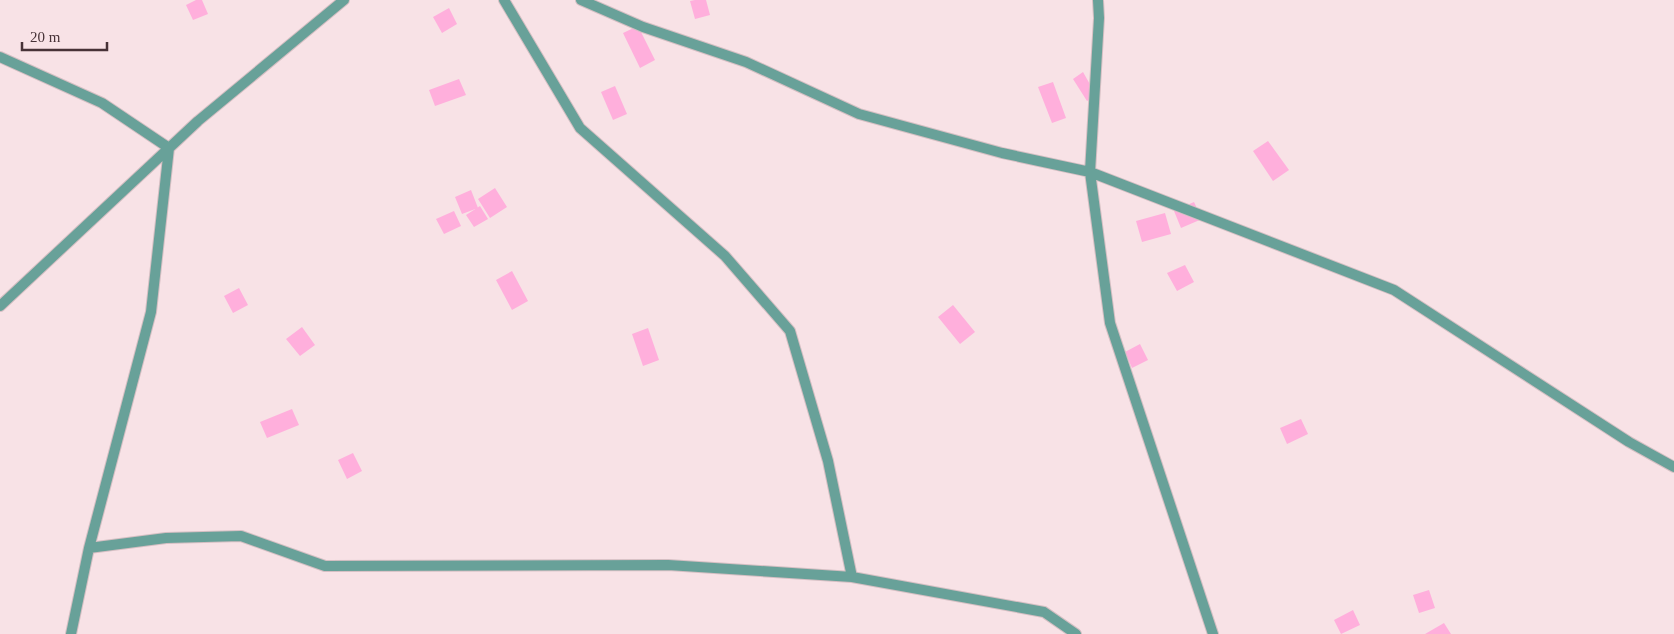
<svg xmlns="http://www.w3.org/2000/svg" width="1674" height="634" font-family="Georgia,serif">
<rect width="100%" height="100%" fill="#f8e2e6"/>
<path fill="#ffafdc" d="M196,0H202L208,14L193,20L186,5Z
M695,0H706L710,15L695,19L690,1Z
M449,8L457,24L442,33L433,17Z
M638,26L655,60L640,68L623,33Z
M1083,72L1096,95L1087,101L1073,79Z
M459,79L466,95L435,106L429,90Z
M1053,82L1066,118L1052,123L1038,87Z
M615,86L627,114L613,120L601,92Z
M1268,141L1289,170L1273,181L1253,151Z
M495,188L507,207L490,218L478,199Z
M471,190L478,208L462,214L455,197Z
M1194,202L1202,219L1181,228L1174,211Z
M480,206L488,219L474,227L466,215Z
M454,211L461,226L444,234L436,219Z
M1165,213L1171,234L1142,242L1136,221Z
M1185,265L1194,282L1177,291L1167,273Z
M512,271L528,301L512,310L496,280Z
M239,288L248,305L233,313L224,296Z
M953,305L975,332L960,344L938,317Z
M302,327L315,345L300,356L286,339Z
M648,328L659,360L643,366L632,334Z
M1140,344L1148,360L1132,368L1125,352Z
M292,409L299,425L267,438L260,422Z
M1301,419L1308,434L1287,444L1280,428Z
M353,453L362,471L347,479L338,460Z
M1429,590L1435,608L1419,613L1413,595Z
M1353,610L1360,625L1341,634L1334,620Z
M1444,623L1451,634H1425Z"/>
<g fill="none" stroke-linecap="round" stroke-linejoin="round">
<g stroke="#d5bfc3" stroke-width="12">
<path id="street" d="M504,0L580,128L725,256L790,331L828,461L852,577
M581,0L643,27L746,62L859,114L1002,153L1090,172L1394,290L1629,442L1674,467
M1098,0L1099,18L1090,172L1110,323L1213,634
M0,57L102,103L169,148L151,312L89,548L71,634
M0,306L198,121L344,0
M89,548L166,538L241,536L325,566L668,565L852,577L1044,612L1076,634"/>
</g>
<use href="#street" stroke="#68a199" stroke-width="10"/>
</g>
<path d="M22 42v8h85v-8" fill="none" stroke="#473237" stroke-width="2.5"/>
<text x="30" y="42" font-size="15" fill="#473237" stroke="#f8e2e6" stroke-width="4" paint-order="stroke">20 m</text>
</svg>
